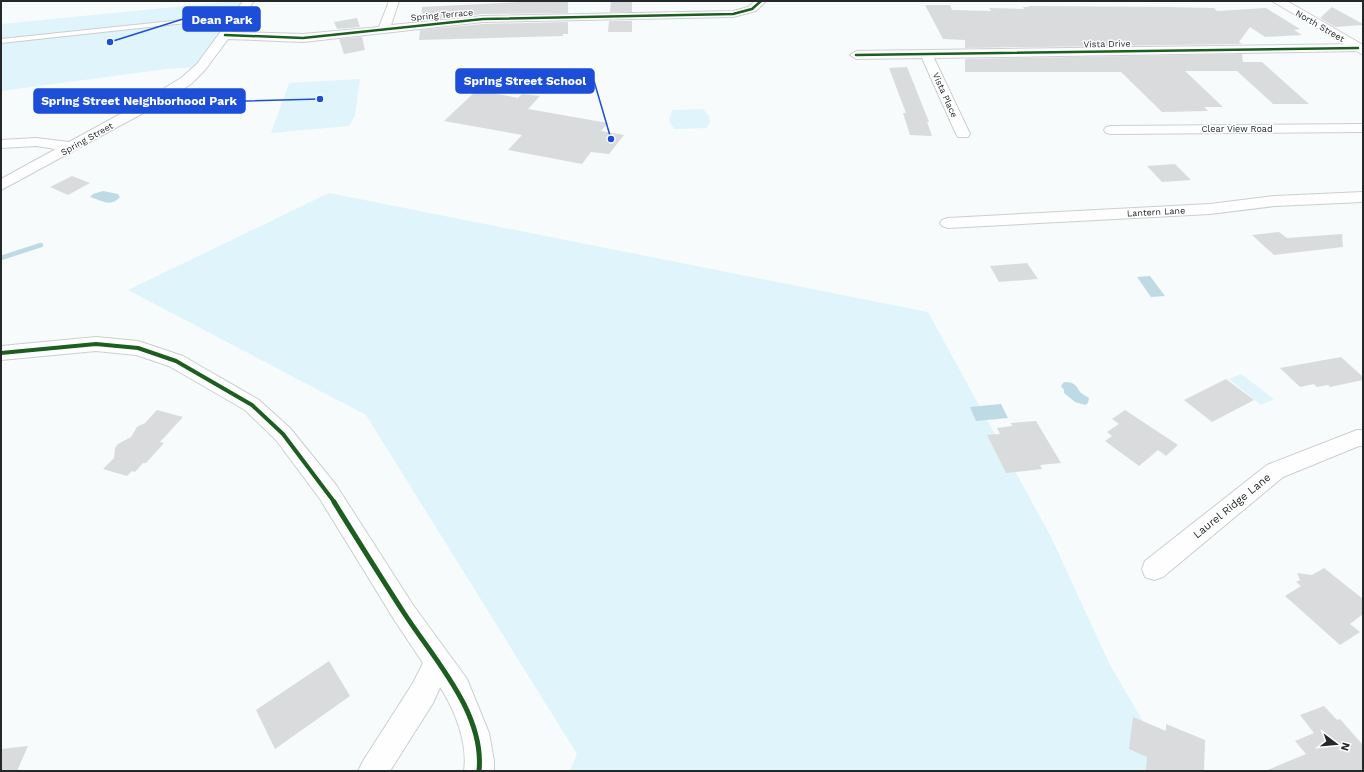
<svg xmlns="http://www.w3.org/2000/svg" width="1364" height="772" font-family="'Work Sans',sans-serif">
<rect width="100%" height="100%" fill="#f7fbfc"/>
<path fill="#dff4fb" d="M236,1H249L201,67L166,69L1,91V24Z
M360,79L355,115L349,126L271,133L289,83Z
M703,109L709,116L710,122L706,128L674,129L669,121L672,110Z
M329,193L928,312L1051,537L1110,665L1172,771H570L577,754L366,415L128,290Z
M1241,374L1274,399L1261,405L1229,379Z"/>
<path fill="#bedae4" d="M103,191L118,194L120,197C110,208 101,200 90,197L93,194Z
M1150,276L1165,296L1151,297L1137,277Z
M1064,382C1074,382 1076,385 1080,392C1082,394 1086,396 1089,398L1088,403L1085,405L1075,402L1064,393V390L1061,386Z
M1001,404L1008,418L976,421L970,407Z"/>
<g fill="none" stroke-linecap="round" stroke-linejoin="round">
<path stroke="#bedae4" stroke-width="4.5" d="M1,258L41,245"/>
</g>
<path fill="#dadbdc" d="M568,1V13L483,14L421,21L422,7L519,2Z
M611,1H632V12H610Z
M925,5H950L952,10L991,11L989,8L1024,9L1023,7H1029V6L1168,7L1214,8L1217,11L1266,8L1300,29L1294,30L1302,35L1265,37L1250,27L1239,42L1242,44L965,48V40L943,39Z
M1332,7L1363,24V25L1335,27L1320,18Z
M357,18L360,27L337,29L334,22Z
M609,21H632V32H608Z
M568,22V34H563V36L419,40L420,30L483,24Z
M362,37L365,50L344,54L339,39Z
M1242,54L1243,62H1262L1309,104H1273L1237,71H1185L1223,107H1204L1208,111L1162,112L1121,72H965V59Z
M907,67L929,122H927L932,136L910,135L903,113H906L889,68Z
M477,90L518,98L522,94L540,96L528,109L608,123L601,131L624,135L609,154L591,152L582,164L508,150L522,135L444,121Z
M1175,164L1191,180L1162,182L1147,166Z
M72,176L90,183L68,195L50,187Z
M1279,232L1287,238L1342,234L1343,247L1274,255L1252,235Z
M1027,263L1038,279L999,282L990,266Z
M1341,357L1363,377V380L1330,387L1328,385L1317,387L1314,384L1300,387L1280,368Z
M1226,379L1254,400L1212,422L1184,400Z
M157,410L183,417L160,442L164,443L146,463H143L135,472L132,471L127,476L103,469L114,458L115,448L118,444L131,437L137,427L145,423Z
M1125,410L1178,445L1166,456L1158,450L1139,466L1105,441L1112,436L1107,432L1119,424L1112,419Z
M1036,421L1061,463L1040,465L1042,469L1006,473L987,435L1000,434L997,428L1012,426L1011,423Z
M1324,568L1363,599V614L1350,624L1360,632L1340,645L1285,596L1301,586L1296,582L1300,580L1297,573L1312,575Z
M329,661L350,696L275,749L256,710Z
M1324,706L1337,720L1340,719L1363,745V771H1265L1306,754L1295,741L1314,733L1300,715Z
M1133,717L1166,731V724L1205,740L1204,771H1146L1147,757L1129,749Z
M28,746L17,771H1V749Z"/>
<g fill="none" stroke-linecap="round" stroke-linejoin="round">
<g stroke="#cccfcf" stroke-width="2">
<path id="lane" d="M239,14L241,15V17L1,43V39Z"/>
</g>
<g stroke="#cccfcf" stroke-width="2">
<path id="street" d="M243,1H254L232,32L303,34L379,27L389,1H399L391,25L483,16L733,11L748,7L755,1H766L756,11L733,17L483,22L303,42L228,39L205,70L191,84L147,111L1,190V179L56,149L36,146L1,148V140L36,138L69,142L137,105L181,78L197,64Z
M1358,44L1362,45V51L934,58L970,134L968,137H958L956,134L922,58L856,59L850,55L856,51Z
M1363,124V132L1111,134L1106,133L1104,130L1106,127L1111,126Z
M1363,192V202L1275,206L1210,214L948,228L942,226L940,223L942,220L948,218L1210,204L1275,196Z
M96,337L138,341L183,356L259,400L290,428L336,485L413,605L467,679L489,733L494,761V771H464C468,743 455,710 440,687L433,703L390,771H358L363,761L413,683L423,663L395,621L320,499L276,440L245,410L169,366L136,355L96,351L1,360V346Z
M1357,430H1363V446H1359L1283,477L1163,577L1154,580L1145,577L1142,569L1145,561L1267,465Z"/>
</g>
<g stroke="#cccfcf" stroke-width="2">
<path id="secondary" d="M1272,1H1287L1363,45V55Z"/>
</g>
<use href="#lane" fill="#fefeff" fill-rule="evenodd"/>
<use href="#street" fill="#fefeff" fill-rule="evenodd"/>
<use href="#secondary" fill="#fefeff" fill-rule="evenodd"/>
<g stroke="#fff" stroke-width="4">
<path id="cycleway-far2" d="M225,35L303,38L483,19L733,14L752,9L761,1
M856,55L1358,48"/>
</g>
<g stroke="#fff" stroke-width="6">
<path id="cycleway-far1" d="M1,353L96,344L138,348L176,361L252,405L283,434L335,503"/>
</g>
<g stroke="#fff" stroke-width="8">
<path id="cycleway" d="M334,502C357,539 380,576 404,613C433,658 485,713 479,771"/>
</g>
<use href="#cycleway-far2" stroke="#1b5e20" stroke-width="2.5"/>
<use href="#cycleway-far1" stroke="#1b5e20" stroke-width="4"/>
<use href="#cycleway" stroke="#1b5e20" stroke-width="5"/>
</g>
<g text-anchor="middle" dominant-baseline="central" stroke-width="3" stroke-linejoin="round" paint-order="stroke">
<g font-size="9" fill="#252829" stroke="#fff">
<text transform="translate(442 15) rotate(-5)">Spring Terrace</text>
<text transform="translate(1320 26) rotate(30)">North Street</text>
<text transform="translate(1107 44) rotate(-1)">Vista Drive</text>
<text transform="translate(945 95) rotate(66)">Vista Place</text>
<text x="1237" y="129">Clear View Road</text>
<text transform="translate(87 139) rotate(-29)">Spring Street</text>
<text transform="translate(1156 212) rotate(-3)">Lantern Lane</text>
</g>
<g font-size="11" fill="#252829" stroke="#fff">
<text transform="translate(1232 506) rotate(-39)">Laurel Ridge Lane</text>
</g>
</g>
<path fill="none" stroke="#1d4ed8" stroke-width="1.5" d="M110 42L183 19M611 139L594 81M320 99L245 101"/>
<g fill="#1d4ed8" stroke="#fff" stroke-width="1.5">
<circle cx="110" cy="42" r="4"/>
<circle cx="611" cy="139" r="4"/>
<circle cx="320" cy="99" r="4"/>
</g>
<g fill="#1d4ed8" stroke="#1d4ed8" stroke-width="1.5">
<rect x="183" y="7" width="77" height="24" rx="4"/>
<rect x="456" y="69" width="138" height="24" rx="4"/>
<rect x="34" y="89" width="211" height="24" rx="4"/>
</g>
<g font-size="12" text-anchor="middle" font-weight="bold" fill="#fff">
<text x="222" y="24">Dean Park</text>
<text x="525" y="85">Spring Street School</text>
<text x="139" y="105">Spring Street Neighborhood Park</text>
</g>
<rect width="1364" height="772" fill="none" stroke="#252829" stroke-width="4"/>
<g transform="translate(1336 744) rotate(106)" stroke="#ffffff" stroke-width="3" paint-order="stroke">
<path d="M0-3L7 15L0 10L-7 15Z" fill="#252829"/>
<text y="-6" font-size="11" font-weight="bold" text-anchor="middle" fill="#252829">N</text>
</g>
</svg>
